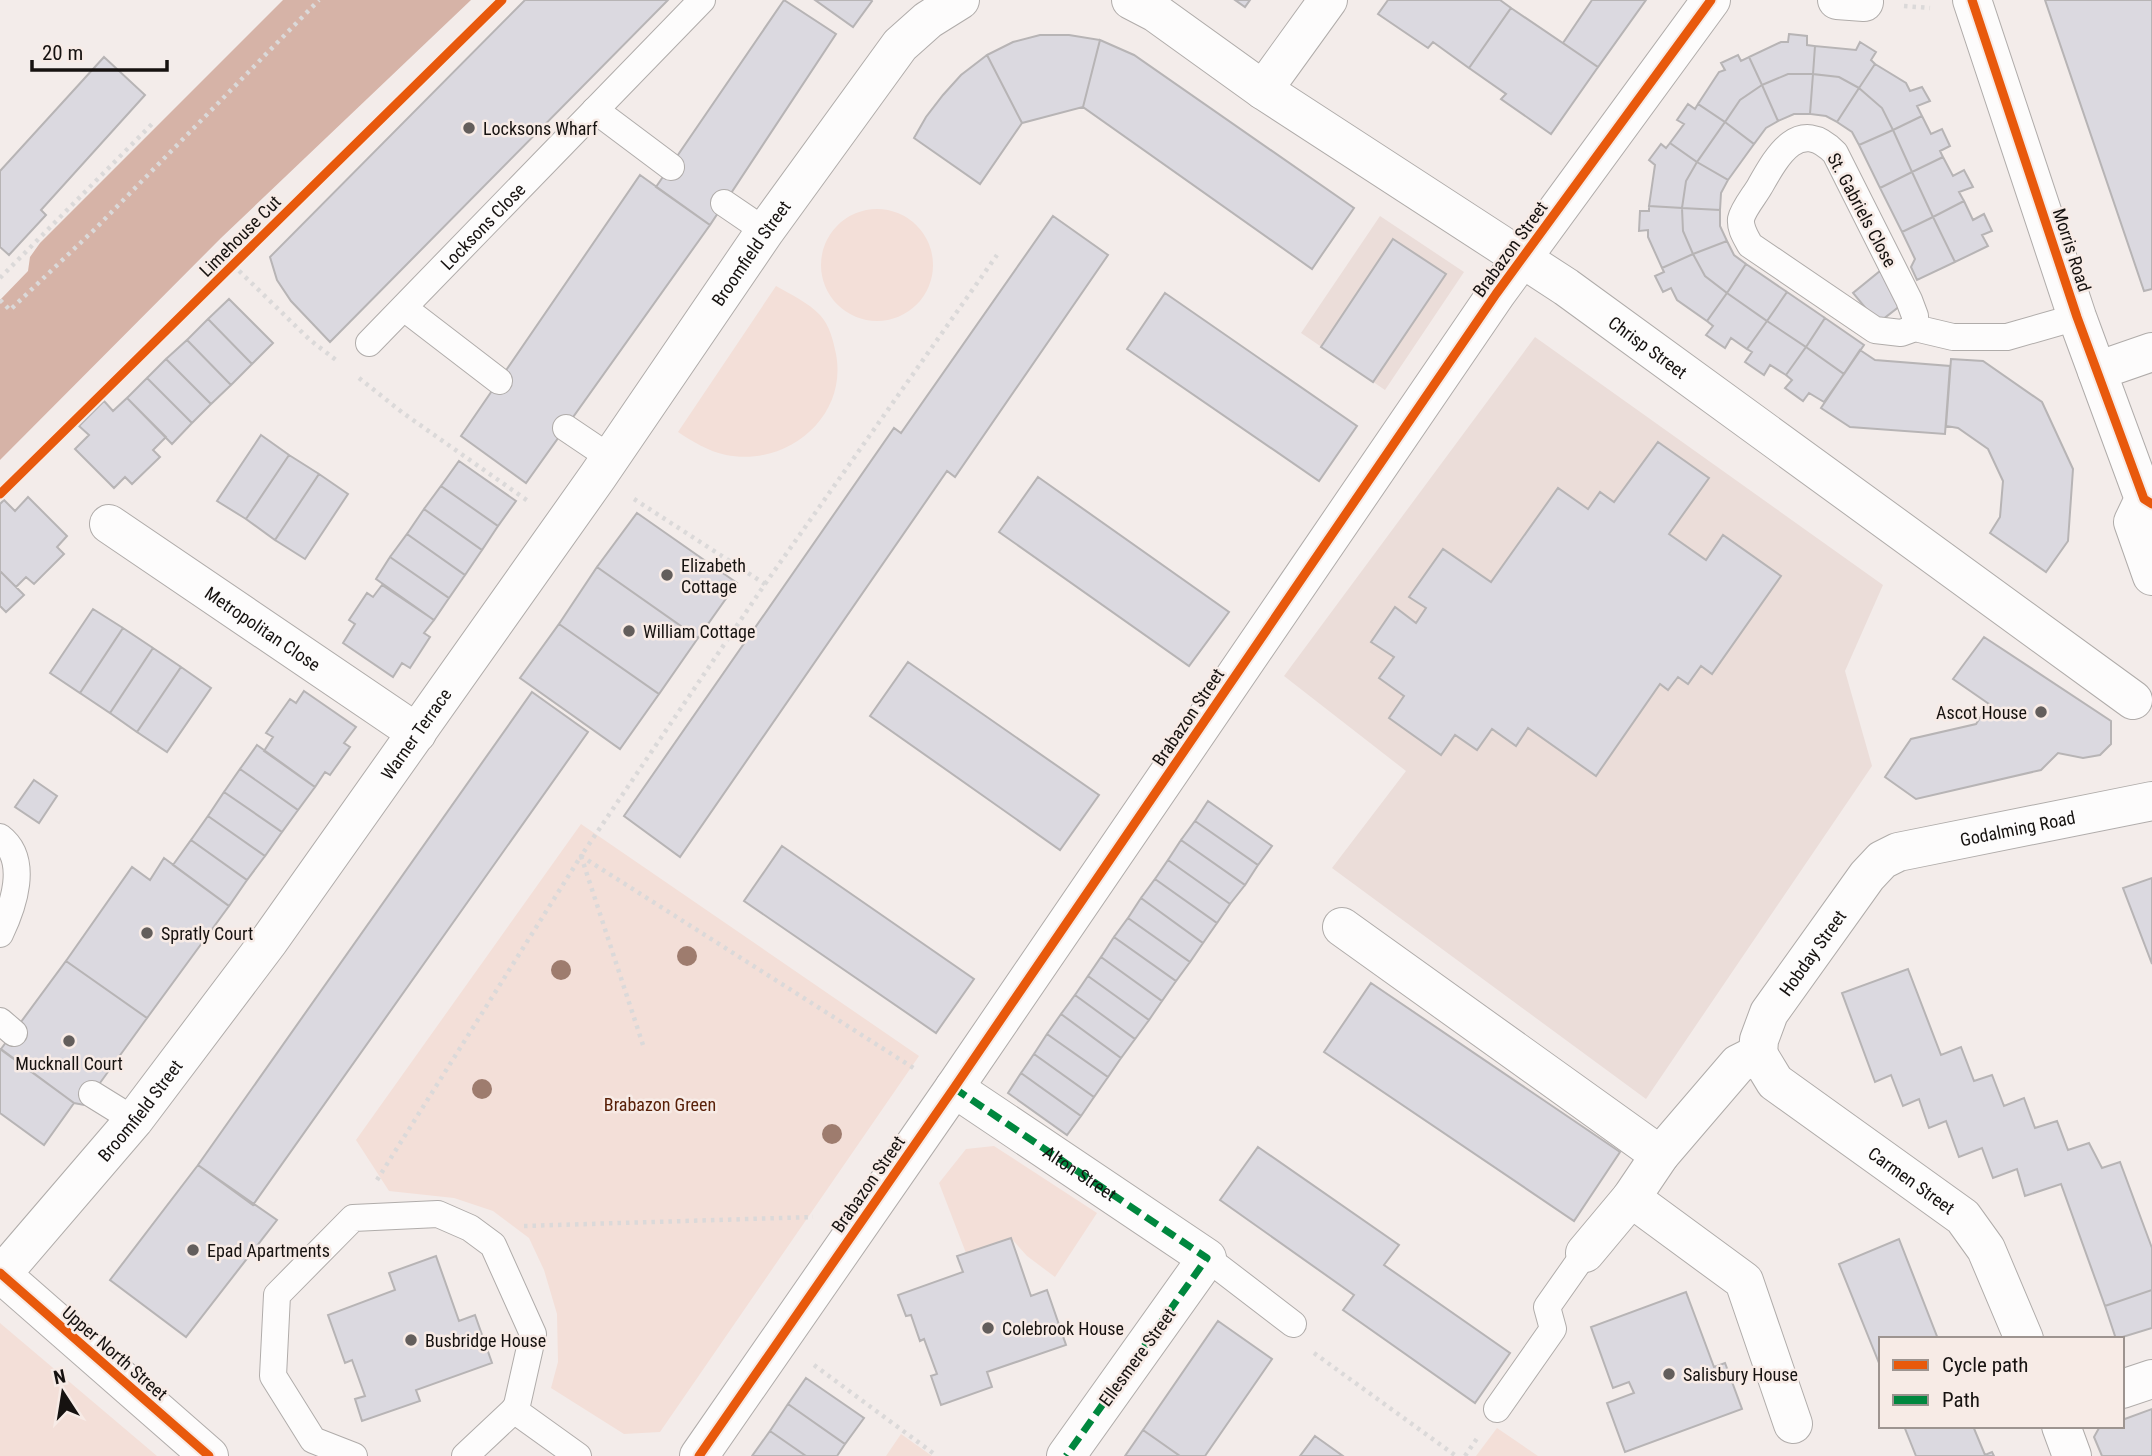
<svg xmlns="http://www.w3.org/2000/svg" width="2152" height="1456" font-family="'Roboto Condensed',sans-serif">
<rect width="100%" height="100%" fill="#f3ecea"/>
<path fill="#ebddd9" d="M1380,216L1464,272L1385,390L1301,333Z
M1535,337L1883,585L1845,671L1872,766L1646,1099L1332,868L1406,771L1284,676Z"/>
<path fill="#f3dfd8" d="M821 265a56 56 0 1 1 112 0a56 56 0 1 1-112 0Z
M776,286C790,294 809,303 820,315C830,326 833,340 836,354C848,417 787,467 726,455C708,451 693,442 678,432Z
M581,824L919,1056L660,1432L624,1434L551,1388L558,1362L557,1314L544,1270L529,1238L493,1211L454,1198L389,1191L356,1140Z
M994,1146L1097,1213L1055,1277L1027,1256L1011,1238L966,1253L939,1183L966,1149Z
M0,1323L157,1456H0Z
M1497,1428L1538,1456H1476Z
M901,1434L932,1456H886Z"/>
<path fill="#d6b3a7" d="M283,0H471L221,238L0,460V300L28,271L30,257L40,243Z"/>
<path fill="#dbd9e0" stroke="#b7b4b5" stroke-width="2" d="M525,0H668L330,342L291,301L277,280L270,257Z
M784,0L836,34L710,225L656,187Z
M815,0H871L872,1L853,27Z
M1235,0H1250L1245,7Z
M1388,0H1500L1511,8L1469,68L1433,42L1428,48L1378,14Z
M1592,0H1646L1598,67L1563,43Z
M2045,0H2152V289L2144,291Z
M1511,8L1598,67L1551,134L1501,99L1506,94L1469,68Z
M1789,34L1807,36V45L1815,46L1813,74H1788L1762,85L1749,57L1781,42H1788Z
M1040,35H1069L1100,40L1083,107L1022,123L987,55L1013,42Z
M1100,40L1134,55L1354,208L1312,269L1083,107Z
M1860,42L1876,52L1871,60L1875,64L1859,88L1839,77L1813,74L1815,46L1856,50Z
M987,55L1022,123L980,184L914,138L926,117L943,95L961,75Z
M1738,55L1741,61L1749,57L1762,85L1740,100L1725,122L1698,104L1719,72L1725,70L1721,63Z
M104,57L145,95L41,210L46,215L9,255L0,247V171Z
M1875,64L1906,83L1910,91L1922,87L1930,101L1917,106L1922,116L1893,130L1882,108L1859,88Z
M1788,74H1813L1810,114H1794L1778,121L1762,85Z
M1813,74L1839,77L1859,88L1837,122L1826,116L1810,114Z
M1762,85L1778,121L1766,128L1754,144L1725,122L1740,100Z
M1859,88L1882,108L1893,130L1859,145L1852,132L1837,122Z
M1688,104L1695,109L1698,104L1725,122L1697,162L1670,143L1684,124L1677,120Z
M1922,116L1931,134L1942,129L1950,146L1940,151L1943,157L1912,172L1893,130Z
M1725,122L1754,144L1728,180L1697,162Z
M1893,130L1912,172L1880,188L1859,145Z
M1670,143L1697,162L1686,181L1682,208L1649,206L1655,165L1649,160L1661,144L1666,148Z
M1943,157L1953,176L1964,170L1973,187L1959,192L1964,201L1933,217L1912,172Z
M1697,162L1728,180L1721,193L1720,210L1682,208L1686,181Z
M1912,172L1933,217L1902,232L1880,188Z
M640,175L710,225L526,483L461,436Z
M1964,201L1973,220L1984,214L1992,231L1982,235L1988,246L1955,262L1933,217Z
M1649,206L1682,208L1683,231L1693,254L1662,268L1648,237V230L1639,231L1640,211H1649Z
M1682,208L1720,210V226L1727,241L1693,254L1683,231Z
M1053,216L1108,255L955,477L947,471L680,857L624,816L894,428L901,433Z
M1933,217L1955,262L1917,280L1911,267L1915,259L1902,232Z
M1393,239L1446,274L1373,382L1321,347Z
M1727,241L1734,255L1746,264L1727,293L1705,276L1693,254Z
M1693,254L1705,276L1727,293L1707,321L1677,300L1671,288L1663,292L1655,276L1664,272L1662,268Z
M1746,264L1787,292L1767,321L1727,293Z
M1880,271L1905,302L1878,323L1853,293Z
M1787,292L1825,318L1806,347L1767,321Z
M1165,293L1357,426L1319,481L1127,349Z
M1727,293L1767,321L1747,349L1731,338L1725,348L1706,335L1713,326L1707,321Z
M229,299L273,343L252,364L208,319Z
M1825,318L1864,345L1844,374L1806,347Z
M208,319L252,364L231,385L187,340Z
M1767,321L1806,347L1786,375L1770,365L1764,375L1745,362L1752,352L1747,349Z
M187,340L231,385L211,404L166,359Z
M1806,347L1844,374L1824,402L1809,393L1803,401L1785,388L1792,380L1786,375Z
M1860,350L1875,360L1950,366L1945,434L1850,427L1821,408Z
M166,359L211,404L192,423L147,378Z
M1951,359L1983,361L2042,402L2073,469L2068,541L2046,572L1990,533L2000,517L2003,481L1988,449L1958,428L1946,426Z
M147,378L192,423L172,444L127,398Z
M127,398L166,437L153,450L160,457L132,484L125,477L114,488L75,449L89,435L79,426L104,401L113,411Z
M261,435L289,455L246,519L217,501Z
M1658,442L1709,478L1669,534L1706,560L1723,535L1781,576L1712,674L1701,666L1688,684L1678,677L1668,690L1660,684L1596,776L1528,728L1516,746L1492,729L1477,750L1455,735L1441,755L1389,718L1404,696L1379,678L1394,657L1371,642L1395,607L1416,623L1426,608L1409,597L1443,549L1491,582L1558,488L1588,509L1600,492L1614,502Z
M289,455L319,474L275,540L246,519Z
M459,461L516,501L498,526L441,486Z
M319,474L348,494L305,559L275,540Z
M1038,477L1229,612L1189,666L999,532Z
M441,486L498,526L482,550L424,509Z
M28,497L67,536L57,547L64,554L34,584L26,577L16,587L0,571V504L4,500L15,511Z
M424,509L482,550L465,575L407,534Z
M637,513L737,583L698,638L597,567Z
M407,534L465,575L449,598L390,557Z
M390,557L449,598L434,620L376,579Z
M597,567L698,638L659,694L559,624Z
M0,571L24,595L6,612L0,606Z
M382,585L434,620L424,633L430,637L410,668L402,663L393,677L343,643L355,624L349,620L367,593L373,597Z
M93,609L123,628L80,693L50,673Z
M559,624L659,694L620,749L520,678Z
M123,628L153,648L110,713L80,693Z
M1984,637L2111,721V744L2100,755L2083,758L2058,753L2041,770L1916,799L1885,777L1911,739L1976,724L1989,704L1953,679Z
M153,648L181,667L137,732L110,713Z
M908,662L1099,795L1060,850L870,716Z
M181,667L211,688L167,752L137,732Z
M304,691L356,727L344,743L350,747L330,775L325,772L315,787L264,751L273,737L266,733L290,699L296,703Z
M532,692L588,732L253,1205L198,1165Z
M257,745L315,787L298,810L240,769Z
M240,769L298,810L282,832L224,792Z
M34,780L57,796L39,823L15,807Z
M224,792L282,832L265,856L208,816Z
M1208,801L1272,846L1258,865L1195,821Z
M208,816L265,856L247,880L191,840Z
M1195,821L1258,865L1245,885L1181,840Z
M191,840L247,880L229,906L173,865Z
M1181,840L1245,885L1230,904L1168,860Z
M782,846L974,979L936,1033L744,901Z
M164,858L229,906L147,1018L66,961L132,867L150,880Z
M1168,860L1230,904L1217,923L1155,879Z
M2152,878V964L2123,888Z
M1155,879L1217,923L1203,943L1141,898Z
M1141,898L1203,943L1190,962L1128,918Z
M1128,918L1190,962L1176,981L1114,937Z
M1114,937L1176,981L1162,1001L1101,957Z
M1101,957L1162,1001L1149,1020L1088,976Z
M66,961L147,1018L84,1105L74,1103L1,1049Z
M1908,969L1941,1055L1961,1047L1974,1081L1992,1075L2004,1106L2024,1098L2035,1128L2057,1121L2068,1150L2089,1143L2102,1168L2120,1162L2152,1248V1290L2105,1306L2061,1184L2025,1196L2017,1169L1993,1178L1982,1148L1959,1157L1946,1121L1929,1128L1919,1099L1903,1106L1891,1075L1875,1082L1842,993Z
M1088,976L1149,1020L1135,1039L1075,995Z
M1371,983L1620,1152L1574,1221L1324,1052Z
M1075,995L1135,1039L1121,1058L1061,1014Z
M1061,1014L1121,1058L1108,1077L1047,1034Z
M1047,1034L1108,1077L1094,1097L1034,1054Z
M0,1049L74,1103L44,1145L0,1113Z
M1034,1054L1094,1097L1081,1116L1021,1073Z
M1021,1073L1081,1116L1067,1135L1008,1093Z
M1258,1147L1399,1245L1384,1265L1510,1353L1475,1403L1343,1310L1354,1295L1220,1200Z
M198,1165L277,1220L186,1337L110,1280Z
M1011,1238L1031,1296L1047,1290L1066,1345L987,1372L992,1387L941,1405L931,1376L937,1374L924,1339L920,1341L911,1315L906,1316L898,1295L963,1272L957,1256Z
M1899,1239L1938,1339H1881V1368L1839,1264Z
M436,1256L459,1321L475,1315L492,1363L416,1390L420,1401L362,1421L355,1399L365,1396L352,1360L345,1363L328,1315L395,1290L389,1273Z
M2152,1290V1328L2116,1339L2105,1306Z
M1686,1292L1714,1367L1725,1363L1742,1409L1625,1452L1607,1403L1634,1393L1629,1382L1613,1388L1591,1327Z
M1218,1321L1272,1359L1205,1456H1180L1143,1430Z
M806,1378L864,1418L845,1444L788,1404Z
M788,1404L845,1444L837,1456H806L770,1431Z
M2152,1409V1456H2102L2094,1437L2099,1428L2122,1426V1420Z
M1904,1426H1973L1985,1455L1992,1452L1994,1456H1916Z
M1143,1430L1180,1456H1125Z
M770,1431L806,1456H752Z
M1315,1436L1343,1456H1300Z"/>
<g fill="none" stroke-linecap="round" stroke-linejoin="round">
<g stroke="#b0acaa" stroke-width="28">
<g id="service">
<path d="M595,110L671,167"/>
<path d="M724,203L765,231"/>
<path d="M404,308L499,381"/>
<path d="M1915,328L1901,333L1875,330L1750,245C1746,237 1740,229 1741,219C1743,209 1755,195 1760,186C1777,156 1799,116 1835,153L1909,300L1915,316V328L1953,337H2007L2077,317"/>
<path id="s1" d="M369,343L702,0"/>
<path d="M566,428L609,457"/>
<path d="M0,837C30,860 13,907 0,934"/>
<path d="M0,1021L14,1033"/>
<path d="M92,1094L134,1120"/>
<path d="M1207,1258L1293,1324"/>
<path d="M1497,1409L1553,1329L1547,1307L1585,1253"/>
<path d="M354,1456L313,1440L273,1376L277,1295L353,1218L438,1214L470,1228L493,1245L533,1334L517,1405L514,1410L578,1456"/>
<path d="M465,1456L514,1410"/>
</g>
</g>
<g stroke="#b0acaa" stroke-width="40">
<g id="minor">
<path id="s2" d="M1131,0L1156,13L1263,90L1566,287L2133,700"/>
<path d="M1837,0L1864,2"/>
<path d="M1263,90L1328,0"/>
<path d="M2097,371L2152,352"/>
<path id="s3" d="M109,524L417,733"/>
<path d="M1342,927L1660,1155"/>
<path id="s4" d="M1758,1054L1759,1040L1769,1013L1867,876L1882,860L1898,852L2152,801"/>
<path id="s5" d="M1758,1054L1775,1082L1963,1217L1986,1249L2024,1339"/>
<path d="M954,1088L1207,1258L1066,1456"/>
<path d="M1631,1198L1744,1281L1793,1424"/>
<path d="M1585,1253L1631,1198L1660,1155L1738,1064L1758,1054"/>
<path id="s6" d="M2,1274L134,1120L269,941L598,476L765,231L900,45L928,20L960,0"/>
<path d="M2122,1389L2152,1379"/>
<path d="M2061,1426L2072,1456"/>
<path d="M699,1456L954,1088L1496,294L1711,0"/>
</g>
</g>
<g stroke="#b0acaa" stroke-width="40">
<path id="tertiary" d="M1972,0L2077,317L2144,499L2152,504
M2144,499L2133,522L2152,576
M0,1273L209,1456"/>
</g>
<path stroke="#dbd9d9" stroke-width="4.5" stroke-dasharray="3.5 5" stroke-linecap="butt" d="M1904,6L1930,8
M233,265L310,340L336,360
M0,278L152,124
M0,300L10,310L96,228L319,0
M359,378L403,413L528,501
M634,499L765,584L581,856L643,1045
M765,584L997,255
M377,1180L581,856L915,1069
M524,1226L813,1217
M1314,1353L1456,1456
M814,1365L937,1456
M1465,1456L1478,1437"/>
<use href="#service" stroke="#fdfcfc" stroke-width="26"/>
<use href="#minor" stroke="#fdfcfc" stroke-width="38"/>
<use href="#tertiary" stroke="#fdfcfc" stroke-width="38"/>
<path stroke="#00873e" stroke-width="7" stroke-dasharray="14 7" stroke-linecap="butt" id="s7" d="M954,1088L1207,1258L1066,1456"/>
<g stroke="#f7ebe6" stroke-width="13">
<path id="cycleway" d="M1972,0L2077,317L2144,499L2152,504
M0,494L502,0
M0,1273L209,1456
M699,1456L954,1088L1496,294L1711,0"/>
</g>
<use href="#cycleway" stroke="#e8590c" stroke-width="9"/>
</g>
<g fill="#9e7c6e">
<circle cx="687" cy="956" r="10"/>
<circle cx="561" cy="970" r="10"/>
<circle cx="482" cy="1089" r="10"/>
<circle cx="832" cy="1134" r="10"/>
</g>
<g fill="#635e5c" stroke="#f7ebe6" stroke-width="2.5">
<circle cx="469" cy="128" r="7"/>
<circle cx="667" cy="575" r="7"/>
<circle cx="629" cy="631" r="7"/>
<circle cx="2041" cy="712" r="7"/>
<circle cx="147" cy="933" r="7"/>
<circle cx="69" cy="1041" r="7"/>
<circle cx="193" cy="1250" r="7"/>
<circle cx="988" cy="1328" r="7"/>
<circle cx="411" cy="1340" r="7"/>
<circle cx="1669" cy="1374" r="7"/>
</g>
<g text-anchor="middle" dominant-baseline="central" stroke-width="5" stroke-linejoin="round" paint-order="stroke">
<g font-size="18" fill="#161210" stroke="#f7ebe6" text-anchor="start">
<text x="483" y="128">Locksons Wharf</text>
<text x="681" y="565">Elizabeth<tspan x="681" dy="21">Cottage</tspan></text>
<text x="643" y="631">William Cottage</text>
<text x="2027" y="712" text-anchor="end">Ascot House</text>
<text x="161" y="933">Spratly Court</text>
<text x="69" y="1063" text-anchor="middle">Mucknall Court</text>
<text x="207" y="1250">Epad Apartments</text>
<text x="1002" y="1328">Colebrook House</text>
<text x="425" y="1340">Busbridge House</text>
<text x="1683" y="1374">Salisbury House</text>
</g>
<g font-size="18" fill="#161210" stroke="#f7ebe6">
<text transform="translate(1862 210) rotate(62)">St. Gabriels Close</text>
<text stroke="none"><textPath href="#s1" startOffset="163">Locksons Close</textPath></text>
<text transform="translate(240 236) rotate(-45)">Limehouse Cut</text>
<text transform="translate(1510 249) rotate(-54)">Brabazon Street</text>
<text transform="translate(2072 250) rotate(72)">Morris Road</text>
<text stroke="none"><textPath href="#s6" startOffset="1267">Broomfield Street</textPath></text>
<text stroke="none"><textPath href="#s2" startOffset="623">Chrisp Street</textPath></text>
<text stroke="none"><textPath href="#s3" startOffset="186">Metropolitan Close</textPath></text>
<text transform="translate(1188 717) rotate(-56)">Brabazon Street</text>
<text stroke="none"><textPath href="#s6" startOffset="681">Warner Terrace</textPath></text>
<text stroke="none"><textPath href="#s4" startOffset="373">Godalming Road</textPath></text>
<text stroke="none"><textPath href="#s4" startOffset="117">Hobday Street</textPath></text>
<text stroke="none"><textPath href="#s6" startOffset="214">Broomfield Street</textPath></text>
<text stroke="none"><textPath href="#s7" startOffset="152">Alton Street</textPath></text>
<text stroke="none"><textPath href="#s5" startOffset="201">Carmen Street</textPath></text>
<text transform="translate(868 1184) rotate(-55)">Brabazon Street</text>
<text transform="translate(115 1353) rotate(41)">Upper North Street</text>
<text transform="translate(1137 1357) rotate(-54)">Ellesmere Street</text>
</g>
<g font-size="18" fill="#592008" stroke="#f7ebe6">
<text x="660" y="1104">Brabazon Green</text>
</g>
</g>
<rect x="1879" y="1337" width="245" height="91" fill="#f7ebe6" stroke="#9d9490" stroke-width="2"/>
<rect x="1893" y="1360" width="35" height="10" fill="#e8590c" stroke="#9d9490" stroke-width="2"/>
<text x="1942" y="1372" font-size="21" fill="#161210">Cycle path</text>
<rect x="1893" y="1395" width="35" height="10" fill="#00873e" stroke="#9d9490" stroke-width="2"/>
<text x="1942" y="1407" font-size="21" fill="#161210">Path</text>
<g transform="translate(63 1393) rotate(348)" stroke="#f7ebe6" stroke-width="5" paint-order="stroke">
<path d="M0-5L12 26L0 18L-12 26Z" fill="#161210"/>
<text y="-10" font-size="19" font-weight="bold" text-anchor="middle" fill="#161210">N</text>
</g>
<path d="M32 60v10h135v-10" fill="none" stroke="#161210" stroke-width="3.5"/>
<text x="42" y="60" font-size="21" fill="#161210" stroke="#f7ebe6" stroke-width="5" paint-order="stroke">20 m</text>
</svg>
